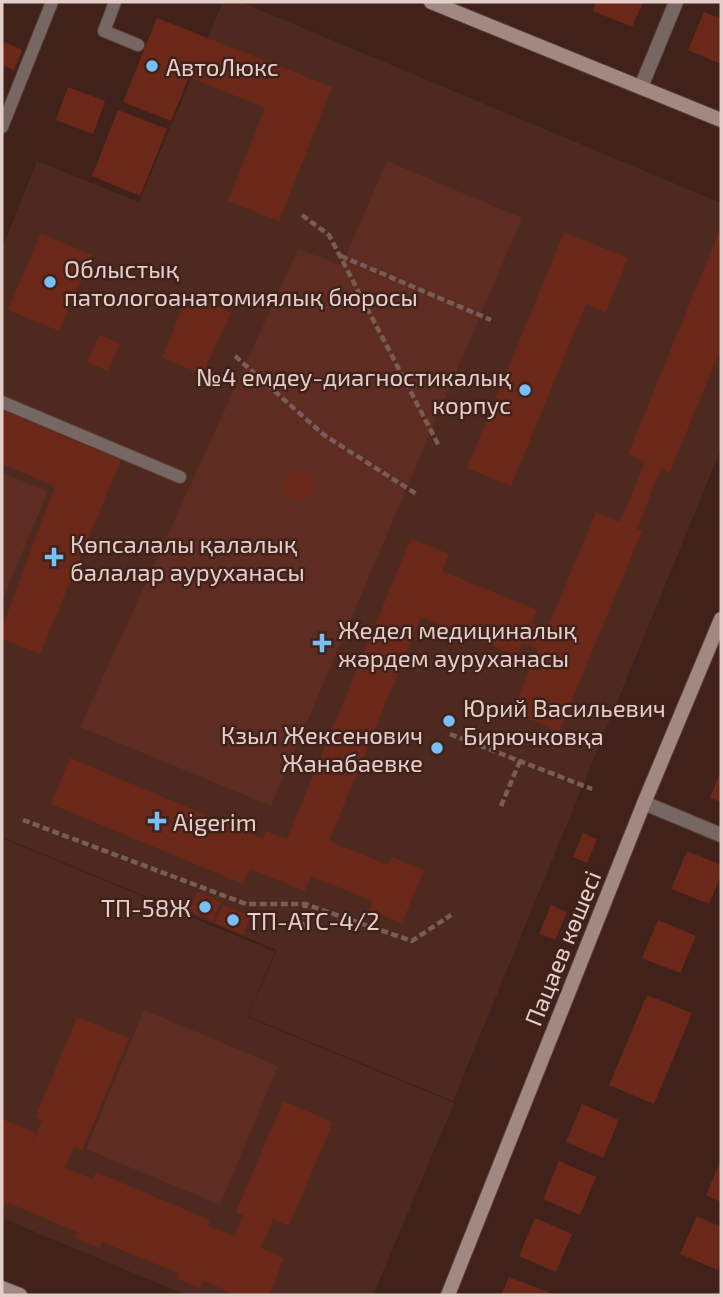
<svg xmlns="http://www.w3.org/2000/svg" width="723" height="1297" font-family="'Exo 2',sans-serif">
<rect width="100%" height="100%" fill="#40221b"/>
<path fill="#4e2920" d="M223,2H241L721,203V449L453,1101L248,1016L277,950L2,837V249L37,161L139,202Z
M2,838L275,952L247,1017L454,1103L373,1295H186L2,1218Z"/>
<path fill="#5e2c21" d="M387,161L522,218L271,806L80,727L298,249L342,265Z
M2,473L48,491L2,601Z
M144,1010L278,1066L220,1205L86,1149Z"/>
<path fill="#6b2819" d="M596,2H643L632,27L593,11Z
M704,12L721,19V64L688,50Z
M157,18L332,87L279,221L228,201L265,108L189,77L171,121L123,102Z
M5,42L22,50L14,70L2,65V49Z
M68,87L105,101L93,134L56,120Z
M118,110L167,129L140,196L92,176Z
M721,227V348L670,472L661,468L637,529L642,531L559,731L512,712L538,649L522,643L517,656L421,617L329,841L388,865L392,857L424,870L402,923L369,910L372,901L311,876L305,891L250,869L243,884L51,804L70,758L263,839L266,831L287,839L411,538L449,554L442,571L537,610L532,623L547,629L596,512L620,522L645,462L628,454Z
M564,232L628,258L606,312L586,304L511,486L467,468Z
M41,233L92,255L59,331L8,310Z
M188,293L231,312L203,374L162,358Z
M99,335L120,343L108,371L87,362Z
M2,410L121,460L40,654L2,639V628L55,486L2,464Z
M293,468L316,477L306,503L282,493Z
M721,770V802L710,798Z
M583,833L597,839L587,863L573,857Z
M687,851L721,865V875L709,904L671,889Z
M197,892L221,902L213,921L189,911Z
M223,905L251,916L243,935L215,923Z
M551,905L567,912L555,940L539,934Z
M658,920L696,936L680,973L642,958Z
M647,995L692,1013L654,1104L609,1085Z
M77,1017L129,1038L82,1151L74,1147L65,1168L93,1179L96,1172L210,1220L208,1226L234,1236L243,1215L236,1212L283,1101L333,1122L289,1226L273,1219L261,1248L284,1258L269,1295H237L203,1281L200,1288L176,1278L178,1273L102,1242L100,1248L75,1238L77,1232L6,1202L2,1213V1119L36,1133L30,1150L42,1121L35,1118Z
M582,1104L619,1120L603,1158L566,1142Z
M721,1159V1202L706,1195Z
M559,1161L596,1177L580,1215L543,1199Z
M697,1216L721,1227V1262L718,1270L680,1254Z
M535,1218L572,1234L556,1272L519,1256Z
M509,1277L555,1295H501Z"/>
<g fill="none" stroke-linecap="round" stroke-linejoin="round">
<g stroke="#5a3e37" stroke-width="14">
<path id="lane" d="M115,2L104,31L138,45
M2,127L52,2
M2,402L180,477"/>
</g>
<g stroke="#5a3e37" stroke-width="16">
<path id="street" d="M641,87L676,2
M644,803L721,835"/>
</g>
<g stroke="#5a3e37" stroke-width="16">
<path id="secondary" d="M431,2L721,120
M2,1288L20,1295
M448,1295L644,803L721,619"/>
</g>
<path stroke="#785d57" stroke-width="4.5" stroke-dasharray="7 3.5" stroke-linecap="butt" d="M302,215L329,235L439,446
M341,256L491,320
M235,356L324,435L418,495
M450,734L592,789
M501,806L520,761
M23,820L246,904H305L412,941L451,915
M303,929L305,904"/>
<use href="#lane" stroke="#776763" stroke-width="12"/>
<use href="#street" stroke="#776763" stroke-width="14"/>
<use href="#secondary" stroke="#a28882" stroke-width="14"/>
</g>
<g fill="#78bff8" stroke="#40221b" stroke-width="2.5">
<circle cx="152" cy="66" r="7"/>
<circle cx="50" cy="282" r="7"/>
<circle cx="525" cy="390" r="7"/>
<path d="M50.5 546.5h7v7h7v7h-7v7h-7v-7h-7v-7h7z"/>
<path d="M318.5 632.5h7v7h7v7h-7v7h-7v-7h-7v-7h7z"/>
<circle cx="449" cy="721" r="7"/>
<circle cx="437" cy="748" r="7"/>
<path d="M153.5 810.5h7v7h7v7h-7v7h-7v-7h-7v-7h7z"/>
<circle cx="205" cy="907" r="7"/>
<circle cx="233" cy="920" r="7"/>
</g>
<g text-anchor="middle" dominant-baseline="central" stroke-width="5" stroke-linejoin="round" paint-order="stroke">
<g font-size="24" fill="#e3cec9" stroke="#40221b" text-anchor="start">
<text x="166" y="66">АвтоЛюкс</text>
<text x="64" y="268">Облыстық<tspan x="64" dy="28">патологоанатомиялық бюросы</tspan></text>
<text x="511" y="376" text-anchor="end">№4 емдеу-диагностикалық<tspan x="511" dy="28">корпус</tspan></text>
<text x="70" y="543">Көпсалалы қалалық<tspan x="70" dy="28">балалар ауруханасы</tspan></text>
<text x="338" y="629">Жедел медициналық<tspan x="338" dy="28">жәрдем ауруханасы</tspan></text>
<text x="463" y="707">Юрий Васильевич<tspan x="463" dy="28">Бирючковқа</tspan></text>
<text x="423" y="734" text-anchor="end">Кзыл Жексенович<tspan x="423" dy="28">Жанабаевке</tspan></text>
<text x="173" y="821">Aigerim</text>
<text x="191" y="907" text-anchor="end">ТП-58Ж</text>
<text x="247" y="920">ТП-АТС-4/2</text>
</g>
<g font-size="24" fill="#e3cec9" stroke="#40221b">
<text transform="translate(562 948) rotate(-68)">Пацаев көшесі</text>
</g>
</g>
<rect width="723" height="1297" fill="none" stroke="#e3cec9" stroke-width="7"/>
</svg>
